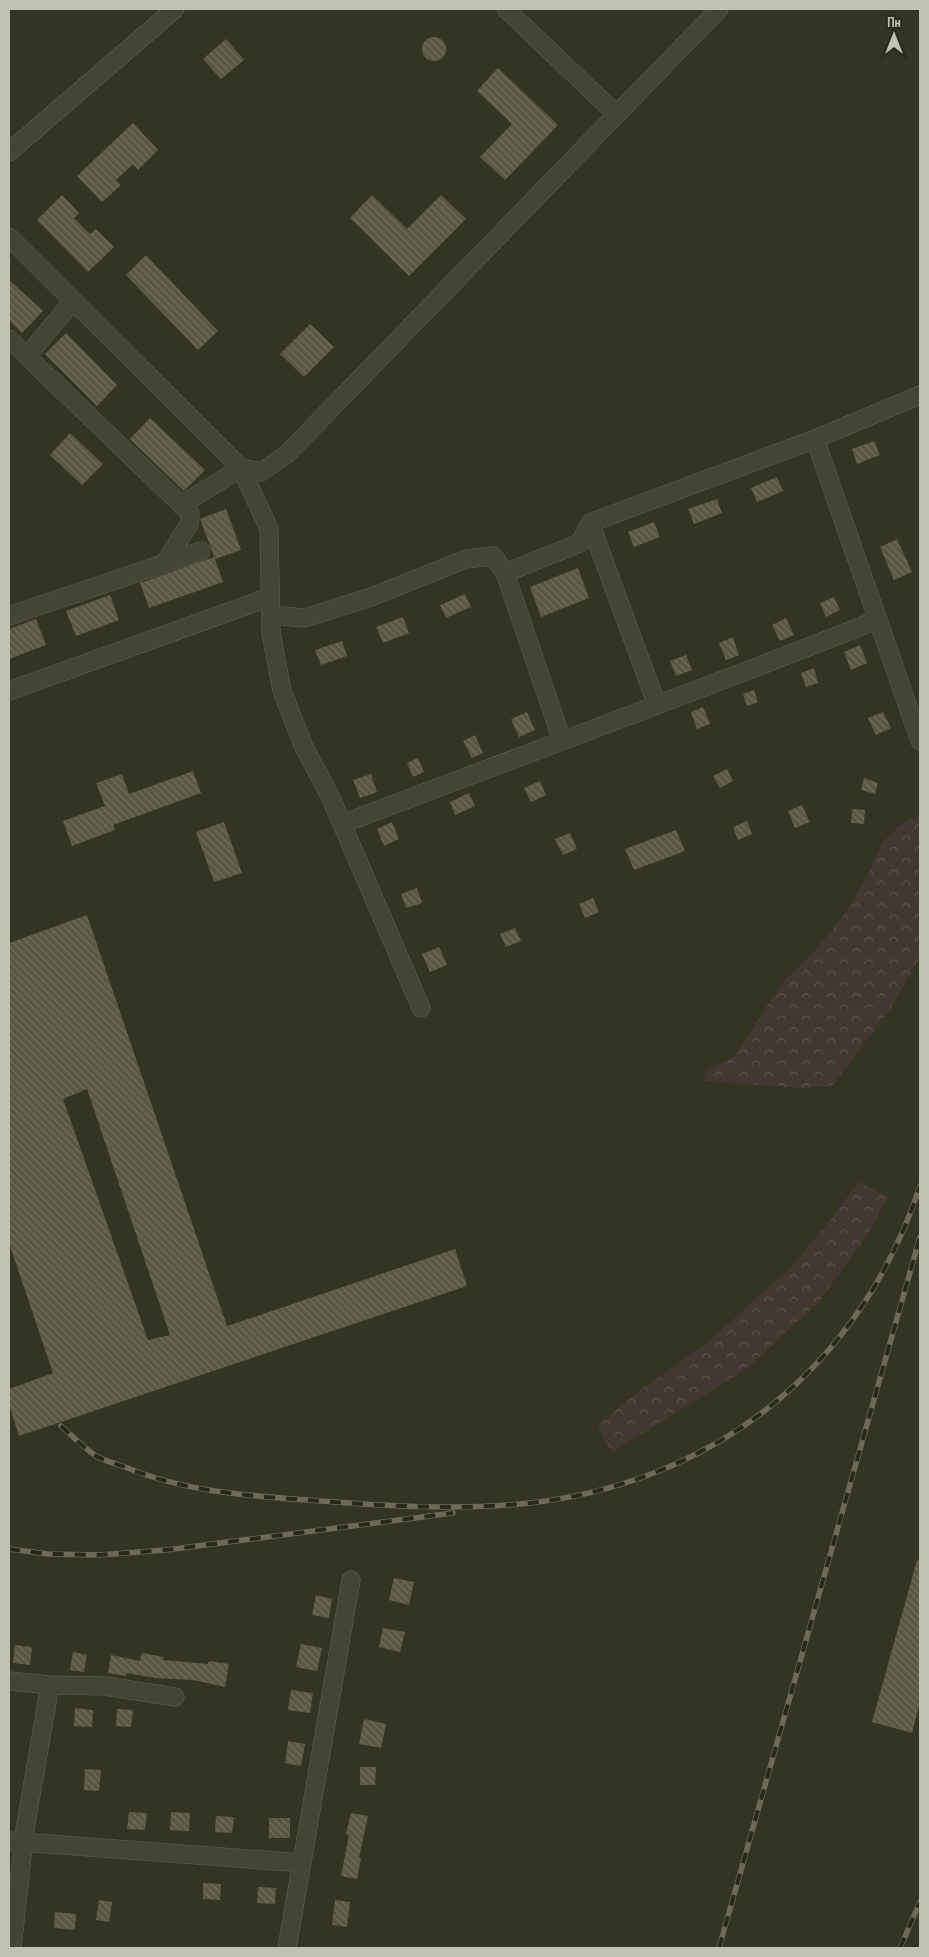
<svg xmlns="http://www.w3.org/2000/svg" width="929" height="1957" font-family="'PT Sans Narrow',sans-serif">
<defs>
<pattern id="forest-crowns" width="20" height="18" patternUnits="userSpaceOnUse" patternTransform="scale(1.25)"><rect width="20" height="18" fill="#433731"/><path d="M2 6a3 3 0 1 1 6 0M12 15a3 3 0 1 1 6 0" fill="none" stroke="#5c524c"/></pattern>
<pattern id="building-back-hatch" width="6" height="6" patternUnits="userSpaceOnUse" patternTransform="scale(1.25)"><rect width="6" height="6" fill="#595844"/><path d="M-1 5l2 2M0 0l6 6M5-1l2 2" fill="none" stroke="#6f6e5c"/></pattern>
</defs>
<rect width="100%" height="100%" fill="#343422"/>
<path fill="url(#forest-crowns)" d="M920,815V957L890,1009L832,1086L800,1088L704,1081L706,1069L734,1057L782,983L814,952L844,915L863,884L882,843L902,823Z
M859,1182L888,1197L870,1231L818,1303L745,1370L612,1452L597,1426L639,1391L705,1345L791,1267L823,1229Z"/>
<path fill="url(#building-back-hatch)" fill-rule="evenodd" d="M422 49a12 12 0 1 1 24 0a12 12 0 1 1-24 0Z
M226,39L244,60L221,79L203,59Z
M498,68L558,125L505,180L480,157L512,124L477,91Z
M133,123L158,150L138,170L133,164L116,180L121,185L102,202L77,176Z
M62,195L79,213L74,218L90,234L96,229L114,247L88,272L37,220Z
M372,195L407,229L441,195L466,219L409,276L350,218Z
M146,255L218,331L198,350L126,275Z
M9,280L43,311L22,333L9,320Z
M310,324L334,347L304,377L280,354Z
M66,333L117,385L97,406L45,354Z
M150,418L205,470L184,491L130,439Z
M70,433L103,464L82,485L50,455Z
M874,441L880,455L857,464L852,449Z
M777,477L783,491L757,502L751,488Z
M717,499L722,513L694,524L688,509Z
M226,509L241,550L215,559L200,519Z
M654,522L660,537L634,547L628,532Z
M897,539L912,572L894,580L880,547Z
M214,557L223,582L149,608L140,583Z
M578,568L589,598L541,617L530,587Z
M465,594L471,607L446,618L440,605Z
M110,595L119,620L76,636L66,611Z
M834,597L840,610L826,617L820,603Z
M403,617L409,633L383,643L376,627Z
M786,618L794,635L780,641L772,625Z
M36,619L46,645L9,659V629Z
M733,637L739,655L726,660L719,643Z
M342,641L347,656L321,665L315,650Z
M860,645L867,663L851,670L844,652Z
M686,655L692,670L676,676L670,661Z
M814,668L818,683L806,687L801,673Z
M754,690L758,702L747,706L743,694Z
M703,707L710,724L697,729L691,712Z
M527,712L535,730L519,737L511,719Z
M883,712L891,728L876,735L868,718Z
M475,735L483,753L472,758L463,741Z
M418,758L424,772L413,777L407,763Z
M727,769L733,781L720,788L713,776Z
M193,771L201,793L113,825L115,830L72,846L63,821L105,806L96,783L122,774L129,794Z
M371,774L377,792L360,798L353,780Z
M864,778L878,783L875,794L861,790Z
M540,781L546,795L531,802L524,788Z
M469,793L475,806L455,815L450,802Z
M802,805L810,822L795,828L788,811Z
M852,809L865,810L864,824L851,823Z
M747,821L752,834L738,840L733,827Z
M224,822L242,873L214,882L196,832Z
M392,822L399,839L384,846L377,829Z
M676,830L685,851L634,870L625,849Z
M570,833L577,849L563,855L555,839Z
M417,888L422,903L406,908L401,894Z
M593,898L599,912L585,918L579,904Z
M87,915L227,1326L455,1249L467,1286L19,1436L9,1405V1389L53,1373L9,1243V943ZM87,1089L170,1335L148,1340L63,1099Z
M515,928L521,941L506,947L500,934Z
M439,947L447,965L430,972L422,954Z
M917,1560L920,1561V1702L912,1733L872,1722Z
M394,1578L414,1582L409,1605L389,1600Z
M316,1595L332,1599L329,1618L312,1615Z
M383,1628L405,1632L400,1652L379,1647Z
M301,1644L322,1648L317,1671L296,1667Z
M15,1645L32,1647L30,1665L13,1663Z
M73,1652L87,1655L84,1672L70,1670Z
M142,1653L164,1657L163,1660L208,1664L209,1661L229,1664L225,1687L193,1680L155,1678L127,1673L126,1676L108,1673L111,1655L140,1661Z
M291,1690L313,1693L310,1713L288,1710Z
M75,1708L93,1710L92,1727L74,1726Z
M117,1709L133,1710L131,1727L116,1726Z
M364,1719L386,1724L381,1748L359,1744Z
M288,1741L305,1744L301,1766L285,1763Z
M360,1767H376L375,1785H360Z
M85,1769L101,1770L99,1791L84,1790Z
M129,1812L147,1813L145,1830L127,1829Z
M171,1812L190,1813L189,1831L170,1830Z
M351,1813L368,1816L359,1858H361L357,1879L341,1876L349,1835L346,1834Z
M216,1816L234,1817L232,1833L215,1832Z
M269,1818H290V1838H269Z
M203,1883L221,1884L220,1900L203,1899Z
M258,1887L276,1888L275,1904L257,1903Z
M99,1900L112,1902L109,1922L96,1920Z
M335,1900L350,1902L347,1927L332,1925Z
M55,1912L76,1914L75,1930L54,1928Z"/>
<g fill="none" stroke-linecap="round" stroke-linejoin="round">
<g stroke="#636353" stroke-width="19">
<path id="minor" d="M506,9L616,114
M9,152L175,9
M9,237L241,468L269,529L271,633L282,691L304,747L330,796L421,1008
M9,339L190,513L189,524L165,563
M27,356L73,301
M815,439L920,741
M181,505L241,468L261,472L286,455L719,9
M590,523L657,705
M505,573L562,740
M271,615L305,618L371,597L466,559L493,556L505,573L580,543L590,523L815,439L920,395
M9,616L201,551
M9,691L270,597
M342,824C520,756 699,691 877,620
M9,1681L50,1685L105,1686L175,1697
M9,1841L302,1863
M12,1948L25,1829L50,1685
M287,1948L351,1580"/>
</g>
<use href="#minor" stroke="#454535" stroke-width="18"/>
<g stroke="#6c6b58" stroke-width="5.5">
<path id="rail" d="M61,1426C72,1436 84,1448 96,1456C105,1461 116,1464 125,1467C187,1493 254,1496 320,1501C387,1506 454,1510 520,1504C712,1486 860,1369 920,1186
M9,1549L48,1554L99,1555L166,1550L453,1513
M719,1948L920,1237
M900,1948L920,1902"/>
</g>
<use href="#rail" stroke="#29291b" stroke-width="4" stroke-dasharray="11" stroke-linecap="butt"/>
</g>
<rect width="929" height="1957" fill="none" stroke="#c1c2b0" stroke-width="20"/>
<g transform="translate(894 35)" stroke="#29291b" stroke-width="4" paint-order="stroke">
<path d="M0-4L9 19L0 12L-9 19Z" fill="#c1c2b0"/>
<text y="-8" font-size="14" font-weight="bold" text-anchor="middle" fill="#c1c2b0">Пн</text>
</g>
</svg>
